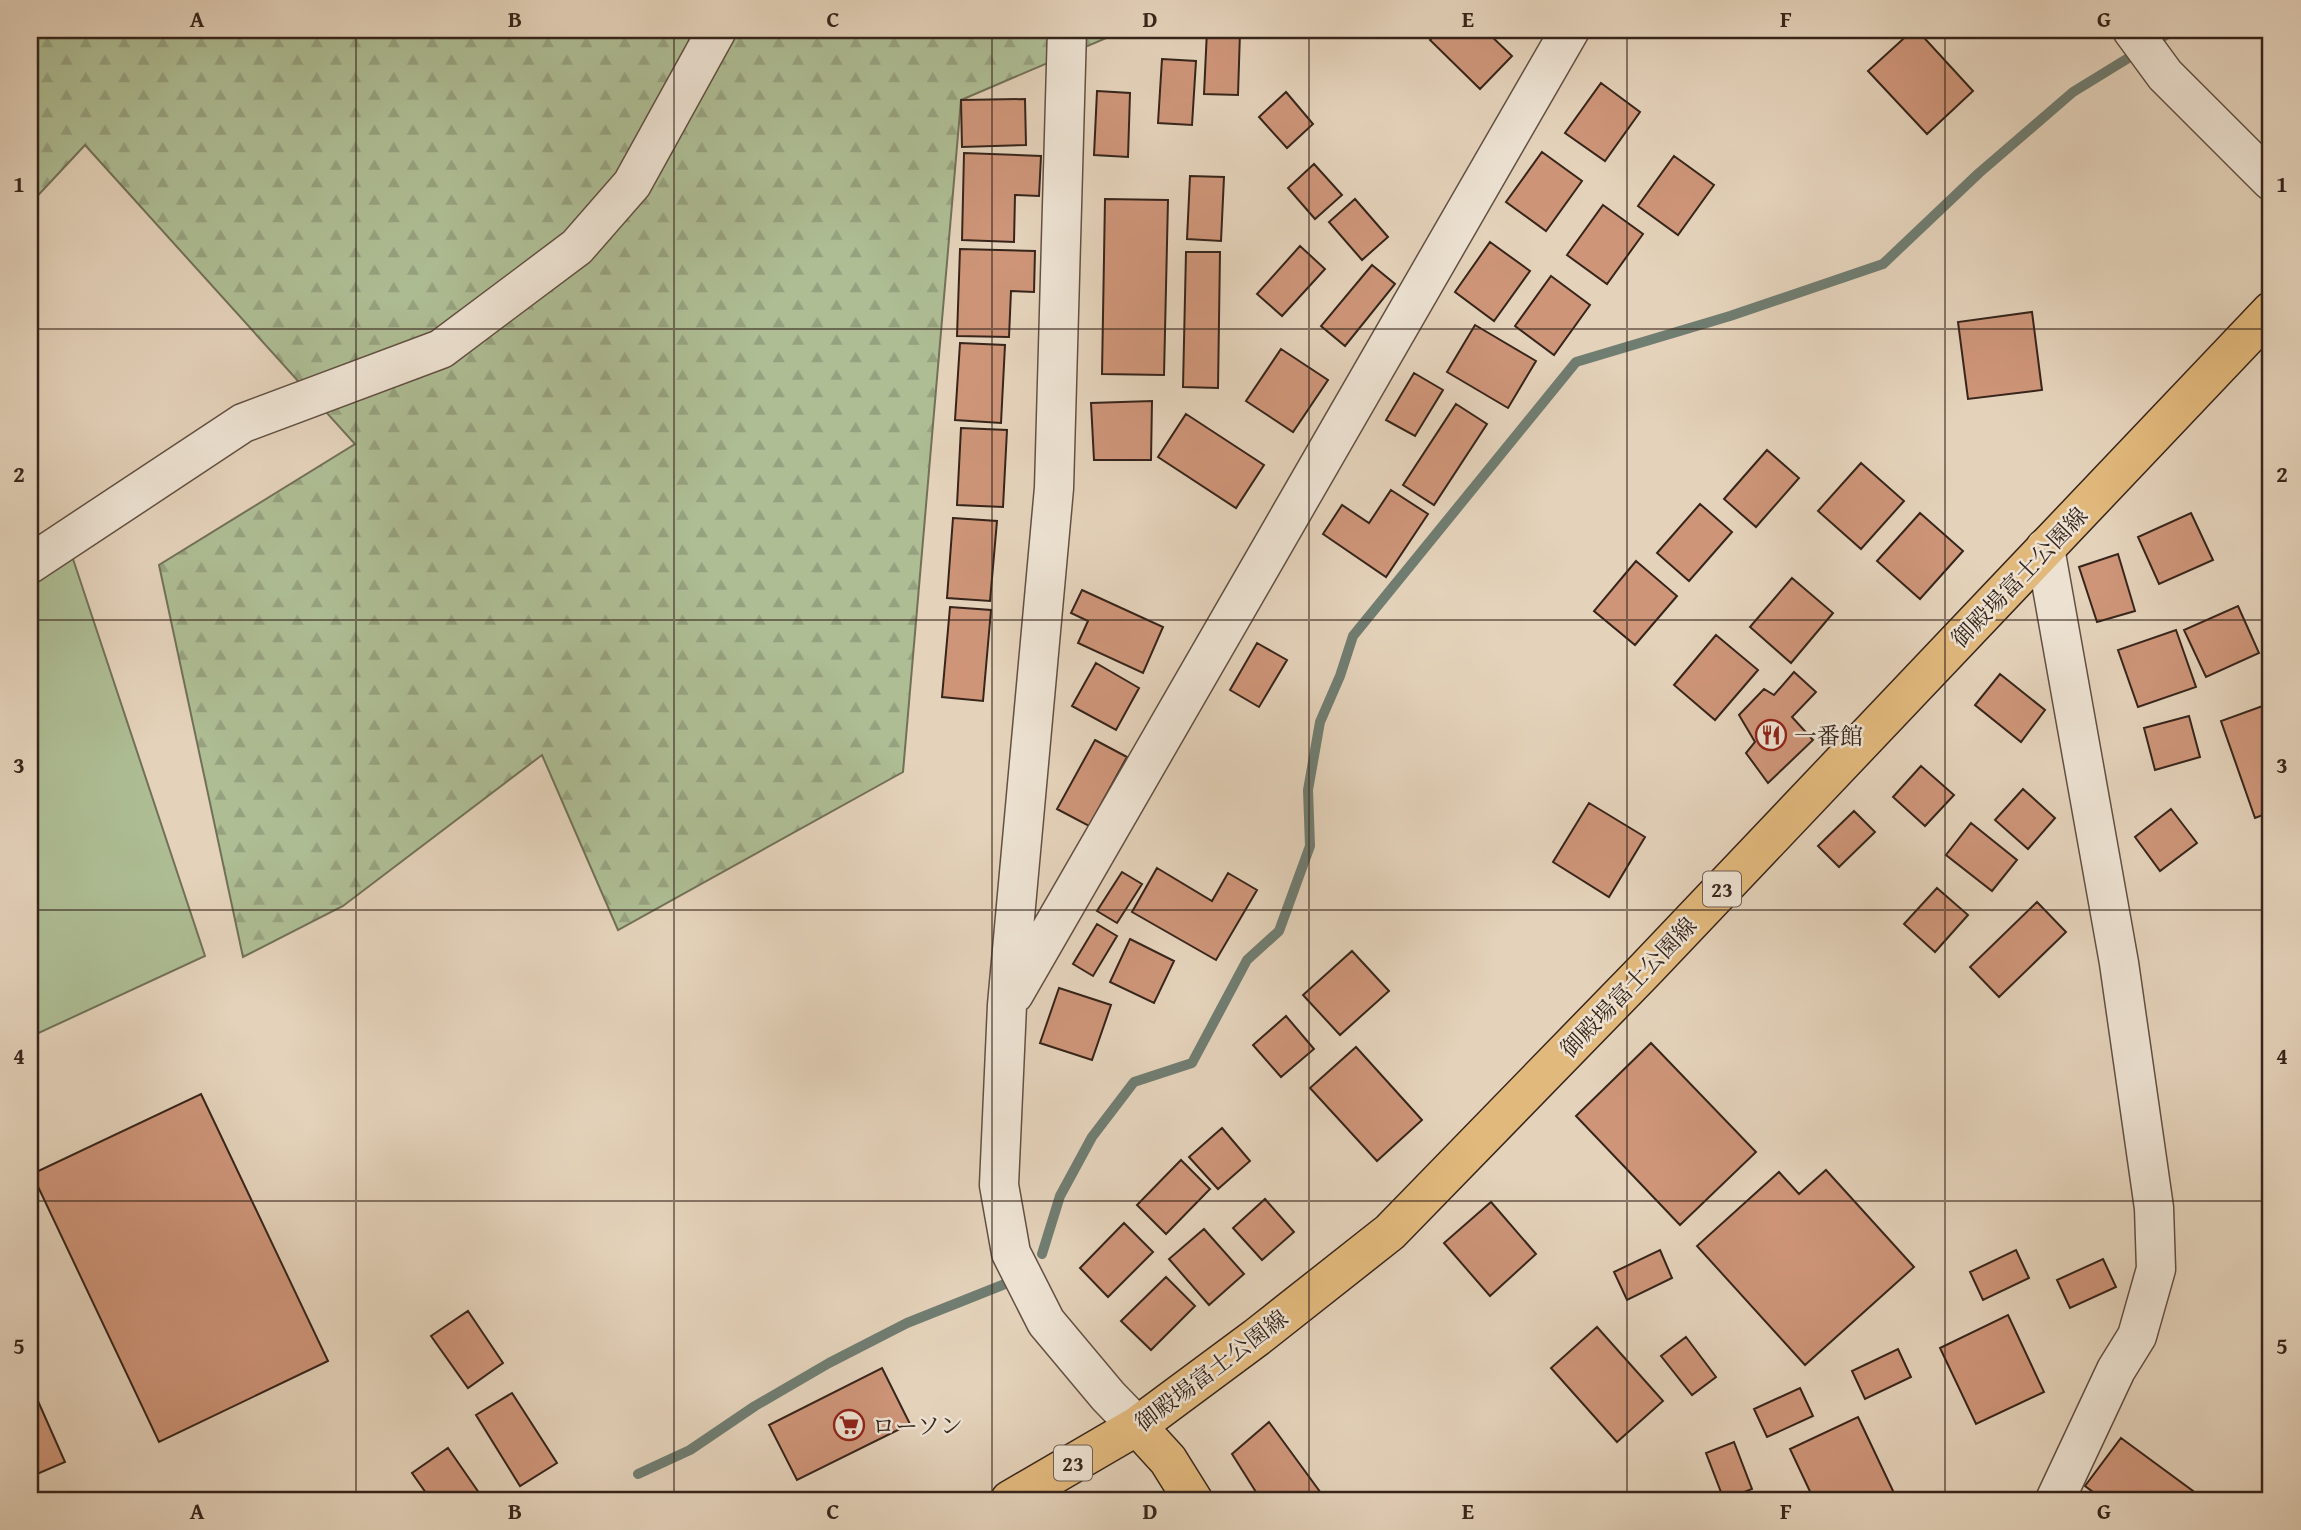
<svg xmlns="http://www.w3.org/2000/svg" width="2301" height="1530" font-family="'Gentium Book Plus','Noto Serif JP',serif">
<defs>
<pattern id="forest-firs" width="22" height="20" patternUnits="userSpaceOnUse" patternTransform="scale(1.75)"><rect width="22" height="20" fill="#aebd94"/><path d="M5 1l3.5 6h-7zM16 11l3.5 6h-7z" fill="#96a27f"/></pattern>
</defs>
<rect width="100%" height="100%" fill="#e4d2ba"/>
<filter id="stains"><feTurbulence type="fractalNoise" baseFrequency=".00286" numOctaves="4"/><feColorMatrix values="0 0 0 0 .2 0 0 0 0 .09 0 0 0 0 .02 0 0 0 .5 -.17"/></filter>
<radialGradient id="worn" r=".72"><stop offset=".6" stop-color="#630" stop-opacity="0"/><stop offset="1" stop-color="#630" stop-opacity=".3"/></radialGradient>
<path fill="url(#forest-firs)" stroke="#727158" stroke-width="2" d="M30,30H1125L961,100L903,772L618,930L542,755L343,906L243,957L159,565L355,444L85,145L30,204Z"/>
<path fill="#aebd94" stroke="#727158" stroke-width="2" d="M72,556L205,956L30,1037V588Z"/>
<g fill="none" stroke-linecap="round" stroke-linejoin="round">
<path stroke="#707d71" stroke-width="10" d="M1042,1254L1060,1196L1092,1137L1134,1082L1192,1063L1247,960L1279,931L1310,846L1308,790L1320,722L1340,676L1353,636L1576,362L1730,316L1883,264L1979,173L2073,92L2174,30
M638,1474L690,1450L755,1406L829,1363L907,1323L1010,1282"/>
</g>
<path fill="#ce9579" stroke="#37251b" stroke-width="2" d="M1207,30L1240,32L1238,95L1204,94Z
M1439,30H1485L1512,56L1480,89L1430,40Z
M1913,30H1917L1973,91L1927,134L1868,71Z
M1162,59L1196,61L1192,125L1158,123Z
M1601,83L1640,112L1605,161L1565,133Z
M1097,91L1130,93L1128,157L1094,155Z
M1286,92L1313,124L1287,148L1259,117Z
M1025,99L1026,145L962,147L961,100Z
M1542,152L1582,181L1546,231L1506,202Z
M964,153L1041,156L1039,196L1015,195L1014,242L962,240Z
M1674,156L1714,185L1678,235L1638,206Z
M1314,164L1342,195L1315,219L1288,188Z
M1190,176L1224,177L1221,241L1187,239Z
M1105,199L1168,200L1164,375L1102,374Z
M1355,199L1388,237L1362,260L1329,222Z
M1603,205L1643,234L1607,284L1567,255Z
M1490,242L1530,271L1494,321L1455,292Z
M1300,246L1325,269L1282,316L1257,294Z
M960,249L1035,251L1034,292L1011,291L1009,337L957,336Z
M1186,252H1220L1218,388L1183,387Z
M1372,265L1395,284L1345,346L1321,326Z
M1551,276L1590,305L1554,355L1515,326Z
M2032,312L2042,390L1968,399L1958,322Z
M1475,325L1536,361L1508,408L1447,372Z
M960,343L1005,345L1001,423L955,420Z
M1281,349L1328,380L1293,432L1246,401Z
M1414,373L1443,390L1415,436L1386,420Z
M1152,401L1151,460H1094L1091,403Z
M1456,404L1487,424L1434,505L1403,485Z
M1186,414L1264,465L1236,508L1158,457Z
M961,428L1007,430L1003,507L957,505Z
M1767,450L1799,478L1756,527L1724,499Z
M1861,463L1904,501L1861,549L1818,511Z
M1391,490L1428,514L1386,577L1323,534L1342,505L1369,523Z
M1700,504L1732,532L1689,581L1657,553Z
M1920,513L1963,551L1920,599L1877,561Z
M2191,513L2213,560L2159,584L2138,537Z
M953,518L997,521L990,601L947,598Z
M2118,554L2135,611L2097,622L2079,567Z
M1636,561L1677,596L1635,645L1594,611Z
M1792,578L1833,613L1791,663L1750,627Z
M1082,590L1163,627L1143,673L1078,643L1088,621L1071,613Z
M2238,606L2259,653L2206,677L2184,630Z
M950,607L991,610L983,701L942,697Z
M2176,630L2196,687L2138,707L2118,650Z
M1716,635L1758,670L1715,720L1674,685Z
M1257,643L1287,660L1259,707L1230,690Z
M1096,663L1139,688L1116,730L1072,706Z
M1794,672L1816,692L1792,717L1813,740L1768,783L1746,753L1755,742L1739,715L1764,689L1774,695Z
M2000,674L2045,710L2021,742L1975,705Z
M2271,703V812L2255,818L2221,721Z
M2189,716L2200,757L2155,770L2144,728Z
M1095,740L1127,757L1089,826L1057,809Z
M1921,766L1954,795L1925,826L1893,797Z
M2023,789L2055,818L2028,849L1995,820Z
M1589,803L1645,837L1609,897L1553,862Z
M2171,809L2197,843L2160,871L2135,837Z
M1854,811L1875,832L1839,867L1818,846Z
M1971,823L2017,860L1992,891L1946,855Z
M1157,868L1212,901L1228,873L1257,890L1216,960L1132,912Z
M1122,872L1142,884L1117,923L1097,911Z
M1937,888L1968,915L1935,952L1904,924Z
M2037,902L2066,932L1999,997L1970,967Z
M1097,924L1117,936L1093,976L1073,964Z
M1130,939L1174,961L1154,1003L1110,982Z
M1352,951L1389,991L1340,1035L1303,995Z
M1059,988L1111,1005L1092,1060L1040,1043Z
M1286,1016L1314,1049L1281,1077L1253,1045Z
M1651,1043L1756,1152L1680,1225L1576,1116Z
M1356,1047L1422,1120L1377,1161L1310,1088Z
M201,1094L328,1361L159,1442L32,1174Z
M1222,1128L1250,1161L1218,1189L1189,1157Z
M1181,1160L1210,1189L1166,1234L1137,1205Z
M1826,1170L1914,1267L1805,1365L1697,1246L1779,1172L1799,1194Z
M1265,1199L1294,1232L1262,1260L1233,1228Z
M1491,1202L1536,1254L1490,1296L1444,1243Z
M1124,1223L1153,1252L1108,1297L1080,1268Z
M1204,1229L1244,1274L1209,1305L1169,1259Z
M1660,1250L1672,1278L1627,1300L1614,1272Z
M2016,1250L2029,1278L1983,1300L1970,1272Z
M2103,1259L2116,1287L2070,1308L2057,1280Z
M1166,1277L1195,1306L1151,1350L1121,1321Z
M468,1311L503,1363L468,1388L431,1336Z
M2008,1315L2044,1392L1976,1424L1940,1348Z
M1597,1327L1663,1401L1617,1442L1551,1368Z
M1686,1337L1716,1377L1692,1395L1661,1356Z
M1898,1349L1911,1377L1865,1399L1852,1371Z
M882,1368L910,1424L797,1480L769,1425Z
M30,1383L65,1462L30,1477Z
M1800,1388L1813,1416L1767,1437L1754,1409Z
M512,1393L557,1463L520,1486L476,1415Z
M1858,1417L1894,1493L1878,1500H1814L1790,1449Z
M1269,1422L1326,1500H1261L1232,1454Z
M2121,1438L2193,1491L2186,1500H2104L2085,1486Z
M1734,1442L1752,1489L1724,1500L1706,1453Z
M448,1448L484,1500H431L412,1473Z"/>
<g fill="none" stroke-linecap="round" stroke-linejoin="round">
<g stroke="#625043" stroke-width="41">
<path id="minor" d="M1067,30L1054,488L1007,1005L999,1185L1011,1253L1046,1322L1108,1396L1137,1426
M2132,30L2165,75L2271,181
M2045,548L2119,963L2154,1208L2156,1269L2137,1336L2116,1370L2055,1500
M30,564L243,423L441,349L577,247L632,184L717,30
M1014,994L1570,30"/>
</g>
<g stroke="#37251b" stroke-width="41">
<path id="major" d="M1137,1426L1168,1460L1193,1500
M1010,1500L1137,1426L1257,1337L1390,1232L1647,968L2271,311"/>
</g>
<use href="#minor" stroke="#ede2d2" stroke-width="38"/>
<use href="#major" stroke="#e2b97d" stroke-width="38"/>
</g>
<path fill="none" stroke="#37251b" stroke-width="2" stroke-opacity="0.55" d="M356,30V1500M674,30V1500M992,30V1500M1309,30V1500M1627,30V1500M1945,30V1500M30,329H2271M30,620H2271M30,910H2271M30,1201H2271"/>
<defs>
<g id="restaurant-ring" transform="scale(1.575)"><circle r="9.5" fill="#ede2d2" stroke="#8f2418" stroke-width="1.5"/><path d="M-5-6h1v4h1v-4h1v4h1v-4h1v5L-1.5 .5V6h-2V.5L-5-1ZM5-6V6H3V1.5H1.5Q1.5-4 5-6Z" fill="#8f2418"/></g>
<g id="supermarket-ring" transform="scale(1.575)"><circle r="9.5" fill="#ede2d2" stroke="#8f2418" stroke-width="1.5"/><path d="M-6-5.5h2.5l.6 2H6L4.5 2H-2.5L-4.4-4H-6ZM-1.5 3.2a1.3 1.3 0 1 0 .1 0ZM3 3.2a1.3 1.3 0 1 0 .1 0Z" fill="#8f2418"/></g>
</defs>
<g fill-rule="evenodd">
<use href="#restaurant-ring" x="1771" y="735"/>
<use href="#supermarket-ring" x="849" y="1425"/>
</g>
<g text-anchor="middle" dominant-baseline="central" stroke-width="5" stroke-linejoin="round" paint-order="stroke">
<g fill="#ede2d2" stroke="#6e5e52" stroke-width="2">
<rect x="1703" y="871.5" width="38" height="35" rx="5"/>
<rect x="1054" y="1445.5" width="38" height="35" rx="5"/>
</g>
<g font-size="21" font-weight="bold" fill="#37251b">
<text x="1722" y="889">23</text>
<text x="1073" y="1463">23</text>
</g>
<g font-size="23" fill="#37251b" stroke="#ede2d2">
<text transform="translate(2019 577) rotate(-46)">御殿場富士公園線</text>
<text transform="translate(1628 987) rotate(-46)">御殿場富士公園線</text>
<text transform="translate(1211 1370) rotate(-37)">御殿場富士公園線</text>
</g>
<g font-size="23" fill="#37251b" stroke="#ede2d2" text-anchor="start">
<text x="1794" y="735">一番館</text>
<text x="872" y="1425">ローソン</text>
</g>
</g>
<rect width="2301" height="1530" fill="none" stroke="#e4d2ba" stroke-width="77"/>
<rect x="38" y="38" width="2224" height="1454" fill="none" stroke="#37251b" stroke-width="2.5"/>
<g font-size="23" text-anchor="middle" font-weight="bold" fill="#37251b">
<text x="197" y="27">A</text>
<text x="515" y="27">B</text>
<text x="833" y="27">C</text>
<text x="1150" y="27">D</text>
<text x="1468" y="27">E</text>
<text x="1786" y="27">F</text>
<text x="2104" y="27">G</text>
<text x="19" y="192">1</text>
<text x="2282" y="192">1</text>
<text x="19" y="482">2</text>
<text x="2282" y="482">2</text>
<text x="19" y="773">3</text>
<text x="2282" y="773">3</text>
<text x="19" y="1064">4</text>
<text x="2282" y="1064">4</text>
<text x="19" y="1354">5</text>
<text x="2282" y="1354">5</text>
<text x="197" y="1519">A</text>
<text x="515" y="1519">B</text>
<text x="833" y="1519">C</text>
<text x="1150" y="1519">D</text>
<text x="1468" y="1519">E</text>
<text x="1786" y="1519">F</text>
<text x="2104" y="1519">G</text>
</g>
<rect width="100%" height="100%" filter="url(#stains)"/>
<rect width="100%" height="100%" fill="url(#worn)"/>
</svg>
